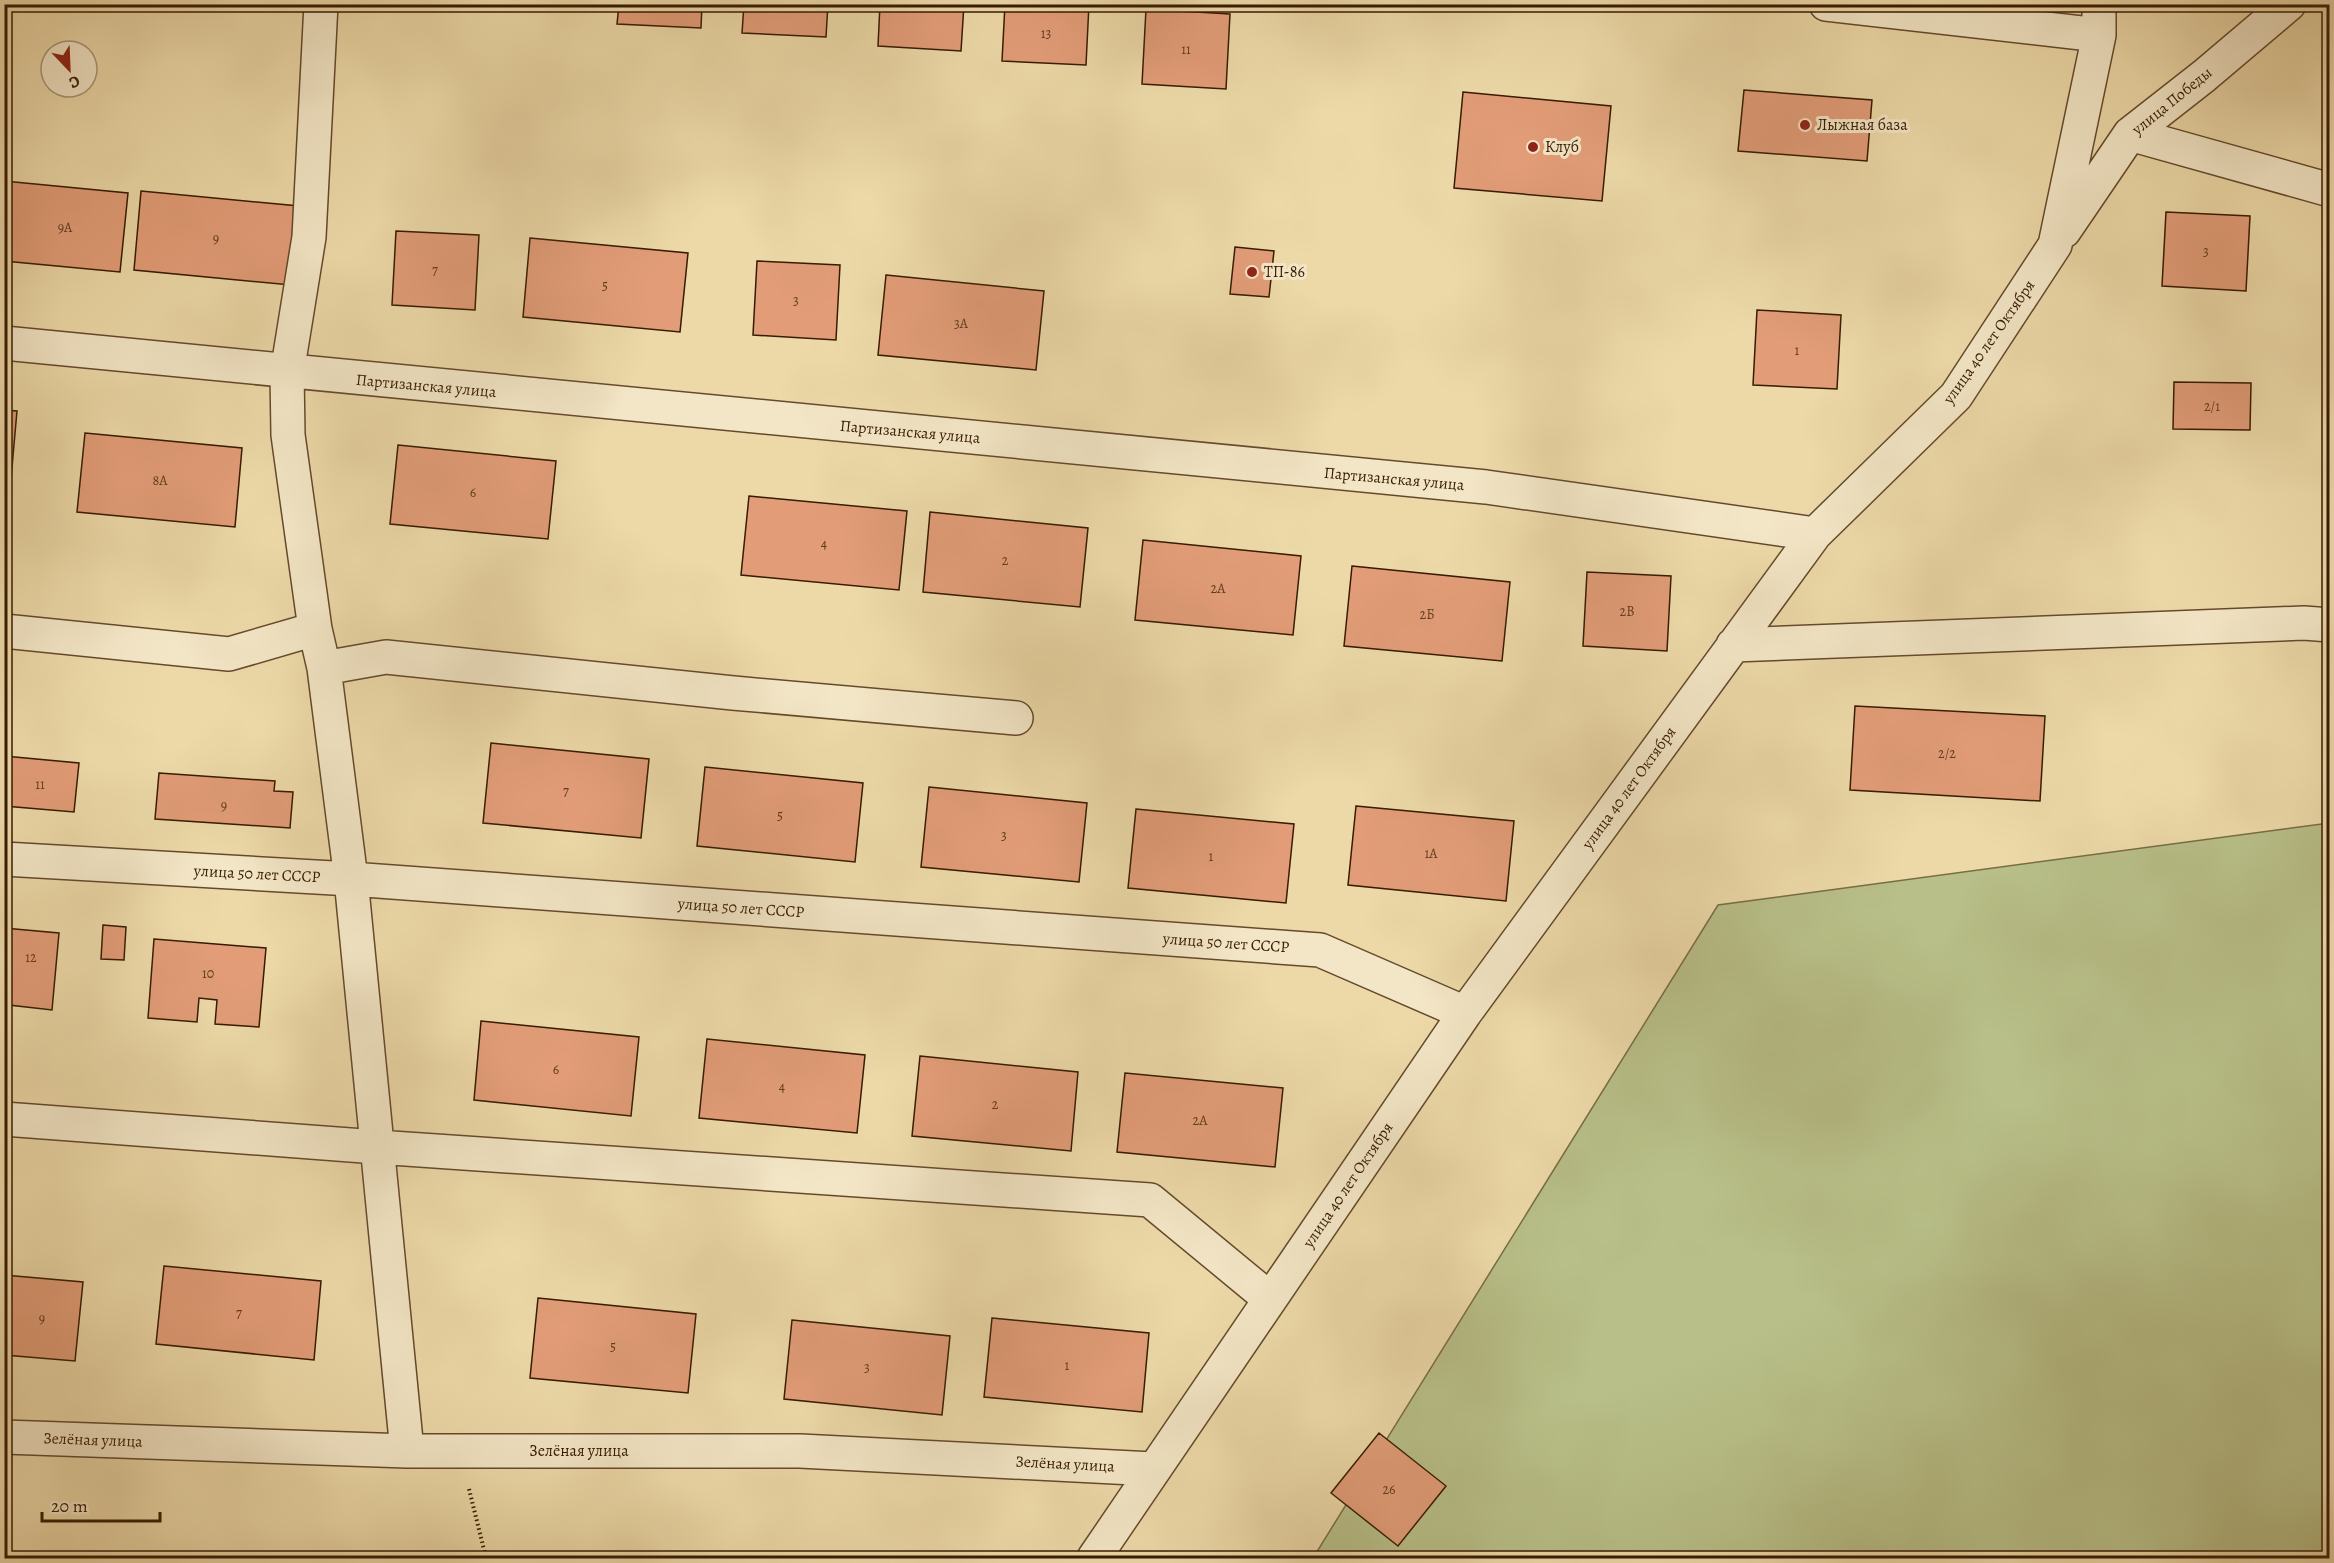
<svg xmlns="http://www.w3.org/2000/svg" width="2334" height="1563" font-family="Alegreya,serif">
<rect width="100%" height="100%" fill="#edd9a8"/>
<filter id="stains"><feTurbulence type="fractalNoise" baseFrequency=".00333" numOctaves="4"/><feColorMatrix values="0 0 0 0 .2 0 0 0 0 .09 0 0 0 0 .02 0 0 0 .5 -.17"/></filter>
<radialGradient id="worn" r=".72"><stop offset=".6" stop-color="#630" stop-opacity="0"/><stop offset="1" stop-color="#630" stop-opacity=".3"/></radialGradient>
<path fill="#b8bf88" stroke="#786d45" stroke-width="1.5" d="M2329,823V1558H1313L1718,905Z"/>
<path fill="#e29d78" stroke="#371b02" stroke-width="1.5" d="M542,4H592V7Z
M619,4H702L701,28L617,24Z
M744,4H828L826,37L742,33Z
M880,4H964L961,51L878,46Z
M1005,4H1089L1086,65L1002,61Z
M1146,9L1230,14L1226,89L1142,84Z
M1744,90L1872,100L1867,161L1738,151Z
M1463,92L1611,106L1602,201L1454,188Z
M4,181L128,193L120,272L4,261Z
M141,191L299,206L291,285L134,270Z
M2166,212L2250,216L2246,291L2162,286Z
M396,231L479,235L475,310L392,305Z
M530,238L688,253L680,332L523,317Z
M1235,247L1274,251L1269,297L1230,294Z
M757,261L840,265L836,340L753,335Z
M886,275L1044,291L1036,370L878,355Z
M1757,310L1841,315L1837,389L1753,385Z
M2174,382L2251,383L2250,430L2173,429Z
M4,410L17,411L10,490H4Z
M85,433L242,448L235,527L77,512Z
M398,445L556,461L548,539L390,524Z
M749,496L907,511L899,590L741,575Z
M930,512L1088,528L1080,607L923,592Z
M1143,540L1301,556L1293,635L1135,620Z
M1352,566L1510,582L1502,661L1344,646Z
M1587,572L1671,576L1667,651L1583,646Z
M1855,706L2045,716L2040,801L1850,790Z
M491,743L649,759L641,838L483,823Z
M4,756L79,763L74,812L4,806Z
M705,767L863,783L855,862L697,846Z
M159,773L275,781L274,791L293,792L290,828L155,819Z
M929,787L1087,803L1079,882L921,867Z
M1356,806L1514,821L1506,901L1348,885Z
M1136,809L1294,824L1286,903L1128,888Z
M103,925L126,927L124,960L101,959Z
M4,928L59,933L52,1010L9,1005L11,982L4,981Z
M154,939L266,948L259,1027L215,1024L217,1000L199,998L197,1022L148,1018Z
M481,1021L639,1037L631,1116L474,1100Z
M707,1039L865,1055L857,1133L699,1118Z
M920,1056L1078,1072L1071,1151L912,1136Z
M1125,1073L1283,1088L1275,1167L1117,1152Z
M164,1266L321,1281L314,1360L156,1344Z
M4,1275L83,1282L75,1361L4,1355Z
M538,1298L696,1314L688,1393L530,1378Z
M992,1318L1149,1333L1142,1412L984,1397Z
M792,1320L950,1336L942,1415L784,1399Z
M1379,1433L1446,1486L1398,1546L1331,1493Z"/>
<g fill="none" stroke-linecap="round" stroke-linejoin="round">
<g stroke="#644a2c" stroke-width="36">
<path id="minor" d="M321,4L309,237L287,373L288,435L315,629L324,668L351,879L407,1451
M1826,4L2099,35
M2130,134L2330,190
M2064,231L2130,134L2204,76L2289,4
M4,343L1486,487L1815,534
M4,631L229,654L315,629
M1733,645L2304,623L2330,625
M324,668L386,657L733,693L1016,718
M4,859L351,879L1320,950L1465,1013
M4,1119L377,1147L1150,1200L1270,1299
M4,1437L407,1451H800L1153,1469
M1094,1558L1465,1013L1815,534L1956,396L2055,245L2099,35V4"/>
</g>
<path stroke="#371b02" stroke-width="4" stroke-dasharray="1.5 3" stroke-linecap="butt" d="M469,1489L486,1558"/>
<use href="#minor" stroke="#f3e6c6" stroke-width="33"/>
</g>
<g fill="#8f2418" stroke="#f3e6c6" stroke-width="2">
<circle cx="1805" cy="125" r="6"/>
<circle cx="1533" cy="147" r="6"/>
<circle cx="1252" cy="272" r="6"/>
</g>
<g text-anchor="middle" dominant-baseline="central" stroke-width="6" stroke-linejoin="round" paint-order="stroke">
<g font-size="14" fill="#623c20">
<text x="1046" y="33">13</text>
<text x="1186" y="49">11</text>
<text x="65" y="227">9А</text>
<text x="216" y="238">9</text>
<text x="2206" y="251">3</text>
<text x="435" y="270">7</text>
<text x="605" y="285">5</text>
<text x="796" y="300">3</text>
<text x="961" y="323">3А</text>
<text x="1797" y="350">1</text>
<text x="2212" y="406">2/1</text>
<text x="160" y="480">8А</text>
<text x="473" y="492">6</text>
<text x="824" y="543">4</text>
<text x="1005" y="560">2</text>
<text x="1218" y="588">2А</text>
<text x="1627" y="611">2В</text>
<text x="1427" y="614">2Б</text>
<text x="1947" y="753">2/2</text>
<text x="40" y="784">11</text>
<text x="566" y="791">7</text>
<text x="224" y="805">9</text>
<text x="780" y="815">5</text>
<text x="1004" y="835">3</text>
<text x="1431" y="853">1А</text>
<text x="1211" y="856">1</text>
<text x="31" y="957">12</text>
<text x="208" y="973">10</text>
<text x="556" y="1069">6</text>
<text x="782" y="1086">4</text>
<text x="995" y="1104">2</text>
<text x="1200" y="1120">2А</text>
<text x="239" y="1313">7</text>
<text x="42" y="1318">9</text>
<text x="613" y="1346">5</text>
<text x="1067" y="1365">1</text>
<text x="867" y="1367">3</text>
<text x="1389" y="1489">26</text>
</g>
<g font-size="16" fill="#371b02" stroke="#f3e6c6">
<text transform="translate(2172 101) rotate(-39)">улица Победы</text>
<text transform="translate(1989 342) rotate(-55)">улица 40 лет Октября</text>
<text transform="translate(426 386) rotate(5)">Партизанская улица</text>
<text transform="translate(910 432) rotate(5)">Партизанская улица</text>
<text transform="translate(1394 479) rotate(5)">Партизанская улица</text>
<text transform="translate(1629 788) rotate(-54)">улица 40 лет Октября</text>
<text transform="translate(257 874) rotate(3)">улица 50 лет СССР</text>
<text transform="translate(741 908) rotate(4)">улица 50 лет СССР</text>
<text transform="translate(1226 943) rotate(4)">улица 50 лет СССР</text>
<text transform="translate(1348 1185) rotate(-56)">улица 40 лет Октября</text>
<text transform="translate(93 1440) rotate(2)">Зелёная улица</text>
<text x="579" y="1451">Зелёная улица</text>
<text transform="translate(1065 1464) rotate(3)">Зелёная улица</text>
</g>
<g font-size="16" fill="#371b02" stroke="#f3e6c6" text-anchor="start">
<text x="1817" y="125">Лыжная база</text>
<text x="1545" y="147">Клуб</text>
<text x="1264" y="272">ТП-86</text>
</g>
</g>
<rect width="2334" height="1563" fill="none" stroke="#edd9a8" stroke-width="24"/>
<rect x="6" y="6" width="2322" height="1551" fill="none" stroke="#371b02" stroke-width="3"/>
<rect x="12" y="12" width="2310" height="1539" fill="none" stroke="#371b02" stroke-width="1.5"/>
<g transform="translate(69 69) rotate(157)"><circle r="28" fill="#f3e6c6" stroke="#a89578" stroke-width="1.5"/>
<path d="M0-4.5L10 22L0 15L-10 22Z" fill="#8f2418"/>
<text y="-9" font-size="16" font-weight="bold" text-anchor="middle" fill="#371b02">С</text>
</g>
<path d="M42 1512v9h118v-9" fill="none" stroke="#371b02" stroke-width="3"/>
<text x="51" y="1512" font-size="18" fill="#371b02" stroke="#f3e6c6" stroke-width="4.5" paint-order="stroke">20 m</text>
<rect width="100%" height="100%" filter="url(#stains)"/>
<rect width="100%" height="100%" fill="url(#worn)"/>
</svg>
